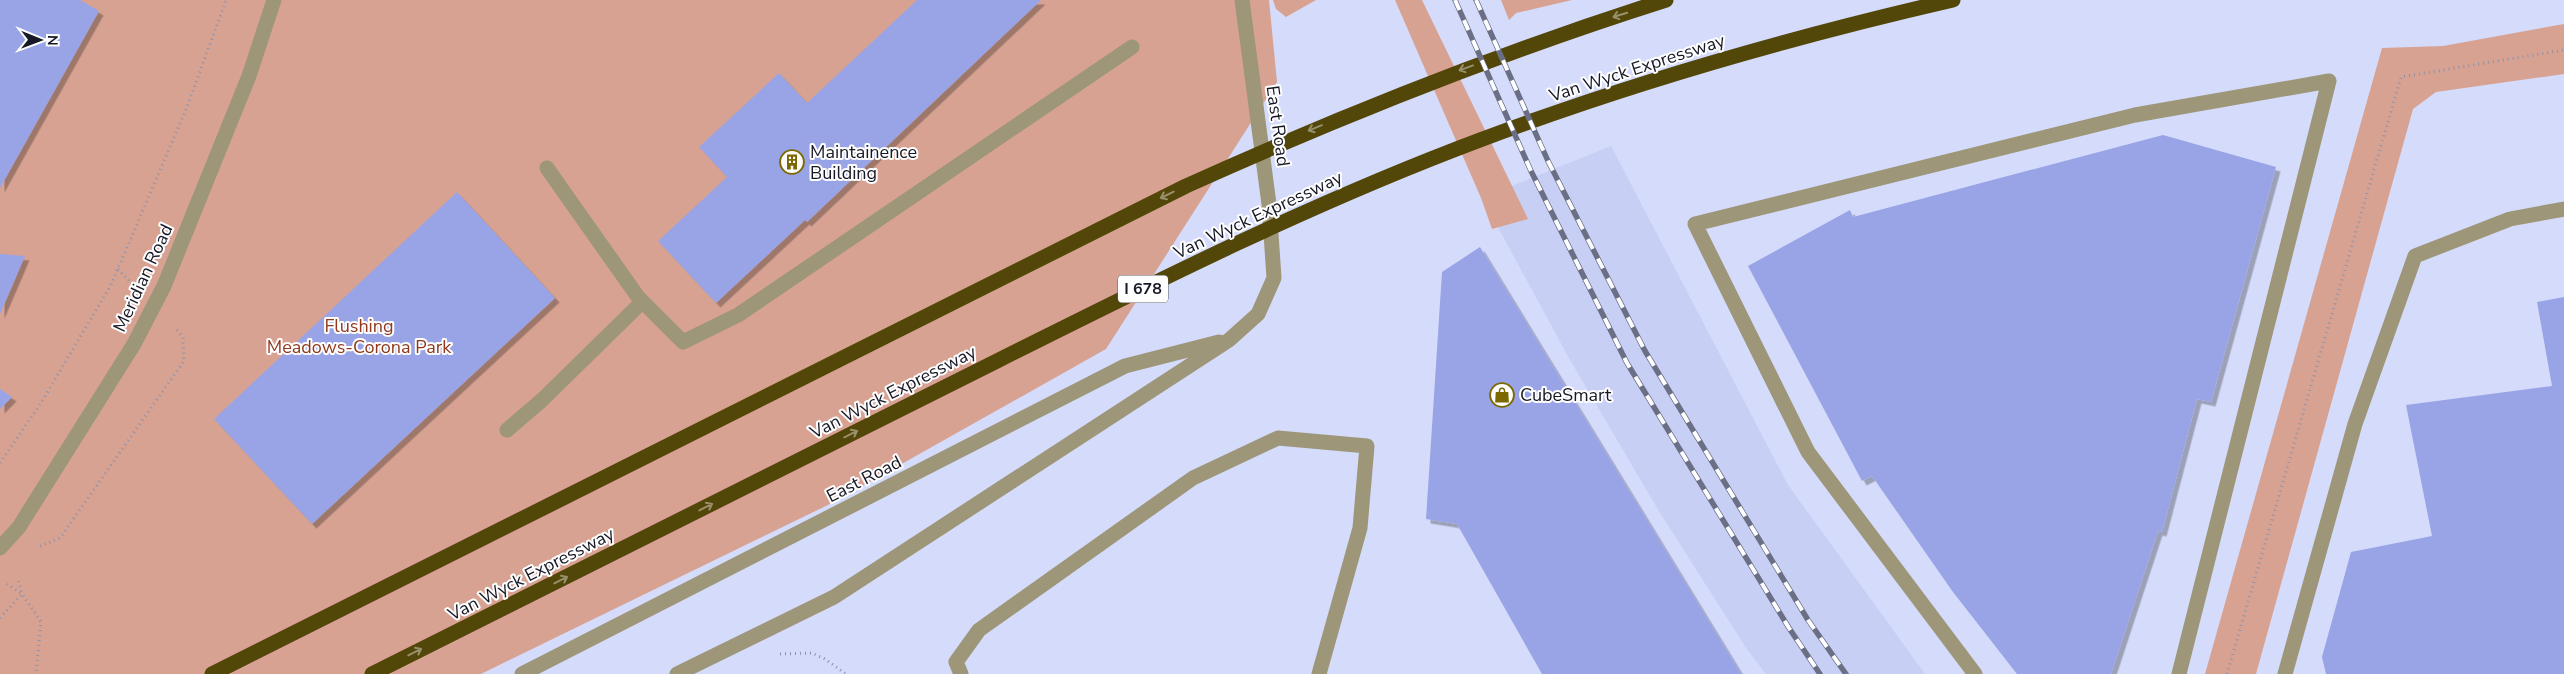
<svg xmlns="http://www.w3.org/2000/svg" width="2564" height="674" font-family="'Nunito Sans',sans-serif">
<defs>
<filter id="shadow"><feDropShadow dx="4.5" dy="4.5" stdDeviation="0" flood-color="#0004"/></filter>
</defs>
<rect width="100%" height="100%" fill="#d5dbfb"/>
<path fill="#c8cff4" d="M1611,146L1788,485L1925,674H1766L1746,648L1660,513L1570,360L1482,198Z"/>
<path fill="#d7a292" d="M0,0H1269L1277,82L1106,349L834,502L481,674H0Z
M1273,0H1316L1286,17L1276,9Z
M1395,0H1422L1528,219L1492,229L1481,198Z
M1501,0H1572L1516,13L1509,20Z
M2564,24V74L2436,92L2413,109L2256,674H2205L2382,48L2443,46Z"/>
<path fill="#99a4e6" filter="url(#shadow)" d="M0,0H80L99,11L0,188Z
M917,0H1041L807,222L805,220L716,303L658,241L727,177L699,147L779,73L807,103Z
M2163,135L2276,167L2211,402L2197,399L2162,532L2158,531L2111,674H2017L1953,592L1872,476L1862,481L1748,266L1850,210L1853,217Z
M457,192L555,298L312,524L214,419Z
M1480,247L1741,674H1542L1457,524L1426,519L1442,272Z
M0,254L25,256L0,314Z
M2564,297V674H2326L2322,657L2351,552L2432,536L2406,405L2552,386L2537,302Z
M0,389L12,397L0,409Z"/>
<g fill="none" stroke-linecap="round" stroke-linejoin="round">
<path stroke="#8e92ab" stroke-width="3" stroke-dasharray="1 4" stroke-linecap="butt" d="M118,269L134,286
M0,463L41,403L111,285L187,107L226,0
M40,546L60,538L184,361L183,337L174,327
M7,584L22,594L41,622L36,674
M0,618L22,594L18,579
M780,654L812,653L825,659L846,674
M2227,674L2401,77L2564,50"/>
<path stroke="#9d9678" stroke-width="15" d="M547,168L638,297L683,342L738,315L1132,47
M507,430L542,400L642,302
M0,548L19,527L134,344L164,286L249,76L274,0
M522,674L1125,366L1219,342
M677,674L834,597L1229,340L1258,314L1274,278L1269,204L1242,0
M961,674L956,662L979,630L1193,478L1278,438L1367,446L1360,528L1319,674
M1975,674L1808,452L1695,224L2135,115L2329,81L2179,674
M2285,674L2355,424L2415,256L2510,219L2564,209"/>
<path stroke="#524608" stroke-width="15" d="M212,674L1186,186C1343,115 1502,52 1666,0
M372,674C568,576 764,478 961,379C1131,294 1301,207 1480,140C1634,82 1792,37 1953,0"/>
<g stroke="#6b6f85" stroke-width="5.5">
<path id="rail" d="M1455,0L1531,171L1627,363L1789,628L1820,674
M1476,0L1548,161L1645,351L1808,620L1846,674"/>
</g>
<use href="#rail" stroke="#fefefe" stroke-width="4" stroke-dasharray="11" stroke-linecap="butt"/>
</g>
<defs><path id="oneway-shaft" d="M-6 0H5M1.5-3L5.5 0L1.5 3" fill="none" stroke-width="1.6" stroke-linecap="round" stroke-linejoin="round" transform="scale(1.25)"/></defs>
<g stroke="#97906a">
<use href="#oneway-shaft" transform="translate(1620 15) rotate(163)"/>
<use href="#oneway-shaft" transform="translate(1466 68) rotate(160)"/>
<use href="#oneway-shaft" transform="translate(1315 128) rotate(158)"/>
<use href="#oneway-shaft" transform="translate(1167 195) rotate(154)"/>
<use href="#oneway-shaft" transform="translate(851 434) rotate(-27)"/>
<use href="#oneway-shaft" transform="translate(706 507) rotate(-27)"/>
<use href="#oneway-shaft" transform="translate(561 580) rotate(-27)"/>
<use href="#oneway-shaft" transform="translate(415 652) rotate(-27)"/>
</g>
<defs>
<g id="building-ring" transform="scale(1.25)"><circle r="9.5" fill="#fefefe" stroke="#7b6900" stroke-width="1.5"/><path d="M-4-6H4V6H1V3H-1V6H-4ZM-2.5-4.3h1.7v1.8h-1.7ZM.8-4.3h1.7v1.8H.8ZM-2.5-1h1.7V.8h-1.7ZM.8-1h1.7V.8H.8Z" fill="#7b6900"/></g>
<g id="shop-ring" transform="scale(1.25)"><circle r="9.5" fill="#fefefe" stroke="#7b6900" stroke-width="1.5"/><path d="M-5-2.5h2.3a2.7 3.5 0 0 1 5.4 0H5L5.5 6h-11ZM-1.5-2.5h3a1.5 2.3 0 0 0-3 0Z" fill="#7b6900"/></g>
</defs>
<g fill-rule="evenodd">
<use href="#building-ring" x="792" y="162"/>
<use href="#shop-ring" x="1502" y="395"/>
</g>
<g text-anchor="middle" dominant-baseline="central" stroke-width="4" stroke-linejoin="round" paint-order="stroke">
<rect fill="#fefefe" stroke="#5c5d67" stroke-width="1" x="1118" y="275.5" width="50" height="27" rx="4"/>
<g font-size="16" font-weight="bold" fill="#161826">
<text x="1143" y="289">I 678</text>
</g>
<g font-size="18" fill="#161826" stroke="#fefefe">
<text transform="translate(1637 68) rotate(-18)">Van Wyck Expressway</text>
<text transform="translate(1278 126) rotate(82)">East Road</text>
<text transform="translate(1258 215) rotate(-25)">Van Wyck Expressway</text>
<text transform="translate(143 278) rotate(-65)">Meridian Road</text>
<text transform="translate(893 392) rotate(-27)">Van Wyck Expressway</text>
<text transform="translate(864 479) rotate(-27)">East Road</text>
<text transform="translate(531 574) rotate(-27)">Van Wyck Expressway</text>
</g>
<g font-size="18" fill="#161826" stroke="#fefefe" text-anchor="start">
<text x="810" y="152">Maintainence<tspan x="810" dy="21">Building</tspan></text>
<text x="1520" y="395">CubeSmart</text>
</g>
<g font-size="18" fill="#90381d" stroke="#fefefe">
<text x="359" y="326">Flushing<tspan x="359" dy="21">Meadows-Corona Park</tspan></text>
</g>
</g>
<g transform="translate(40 40) rotate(91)" stroke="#fefefe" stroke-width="4" paint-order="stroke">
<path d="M0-4L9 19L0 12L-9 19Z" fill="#161826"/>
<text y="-8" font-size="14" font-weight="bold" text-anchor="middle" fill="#161826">N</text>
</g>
</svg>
